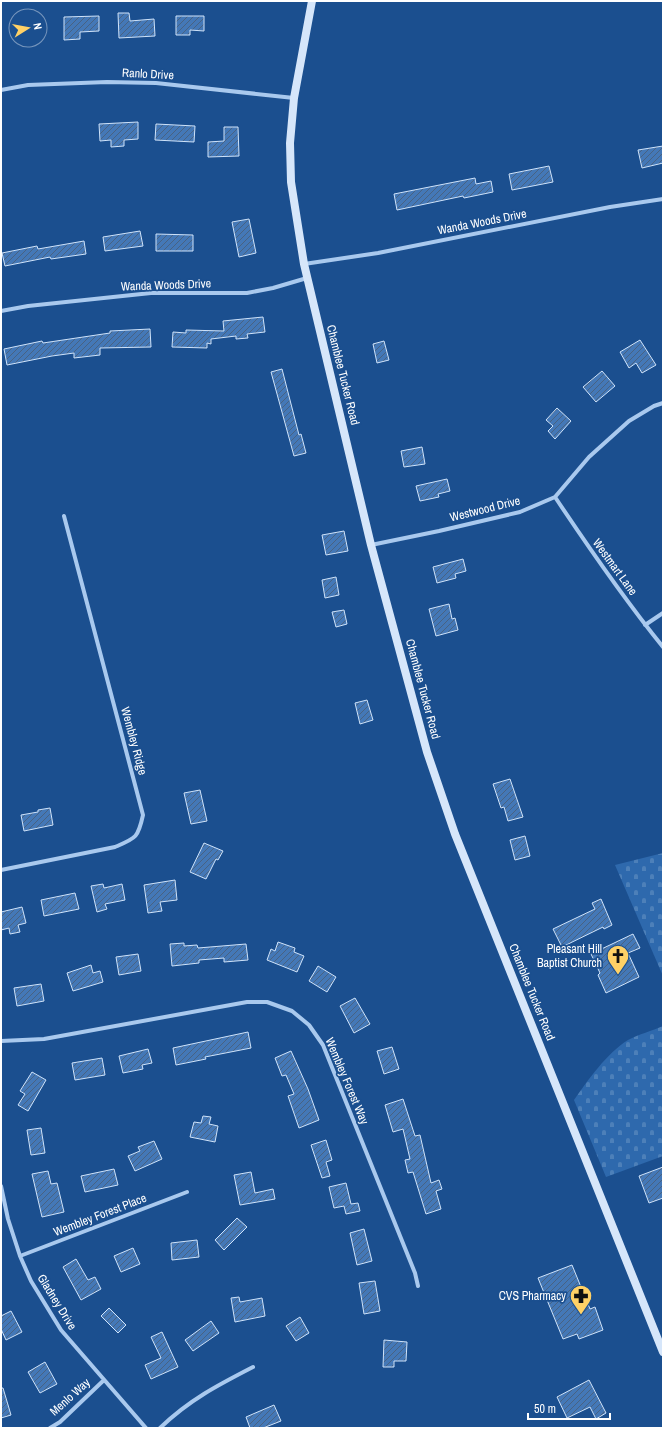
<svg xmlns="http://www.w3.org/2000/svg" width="664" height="1429" font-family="'Archivo Narrow',sans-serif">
<defs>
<pattern id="cemetery-stones" width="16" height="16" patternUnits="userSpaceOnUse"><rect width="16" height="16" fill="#2e69ad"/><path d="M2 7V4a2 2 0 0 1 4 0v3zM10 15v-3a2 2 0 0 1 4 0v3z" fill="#4d80b9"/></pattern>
<pattern id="building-hatch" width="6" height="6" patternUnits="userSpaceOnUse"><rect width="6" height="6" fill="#4478b7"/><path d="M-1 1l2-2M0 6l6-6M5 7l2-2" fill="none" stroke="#486282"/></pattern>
</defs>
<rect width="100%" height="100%" fill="#1b4f8f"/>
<path fill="url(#cemetery-stones)" d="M663,853V976L615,865Z
M663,1026V1156L606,1177L574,1100C588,1080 607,1053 628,1040C639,1034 652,1031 663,1026Z"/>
<path fill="url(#building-hatch)" stroke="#cfe3fa" d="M118,13H129L130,21L154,19L155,36L119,38Z
M99,16V31L80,32V39L64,40V17Z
M176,16H204V31L190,30V35H176Z
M138,122V139L124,140V146L111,147V140L100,141L99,124Z
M156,124L195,126L194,142L155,140Z
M224,127H238L239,156L208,157V142L224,141Z
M663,146V163L642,168L638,150Z
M549,166L553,182L512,190L509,174Z
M475,178L476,184L491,181L493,192L464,198L463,196L397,210L394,194Z
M249,219L256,253L239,257L232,222Z
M140,231L143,246L105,251L103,237Z
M156,234L193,235V251H156Z
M84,241L86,254L51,259L50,257L5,266L2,253L37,246L38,249Z
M263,317L265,332L247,334L248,338L236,339V336L211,339V344L207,343V348L172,347L173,332L186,333V330L224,331L223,321Z
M150,329L151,347L100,348V355L74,358V353L52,356L7,365L4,349L42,341L43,343L110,333V331Z
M640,340L656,365L642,373L636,363L629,368L620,352Z
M384,341L389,360L377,363L373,344Z
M282,369L299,435L301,434L306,453L294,456L271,372Z
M602,371L615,386L596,402L583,387Z
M557,408L571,421L555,439L548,431L553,426L546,420Z
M422,447L425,464L404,467L401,451Z
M447,479L450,491L438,494L439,497L420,501L416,486Z
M344,531L348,551L326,555L322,535Z
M463,559L466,571L455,574L456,578L437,583L433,567Z
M336,577L339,595L325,598L322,580Z
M449,604L452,619L455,618L458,630L436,636L429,609Z
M344,610L347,624L336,627L332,612Z
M367,700L373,720L360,724L355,703Z
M510,779L523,817L508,821L504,807L501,808L493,784Z
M200,790L207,821L191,824L184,793Z
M50,808L53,825L24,831L21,815L38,812V810Z
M525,836L530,856L515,860L510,840Z
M204,843L223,851L218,860L216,859L206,879L190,872Z
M175,880L177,900L160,902L162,911L148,913L144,885Z
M103,884L104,888L122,884L125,900L105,904L107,909L97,912L91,886Z
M75,893L79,909L44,916L41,900Z
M601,899L612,925L604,929L603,927L562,947L553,929L595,909L592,903Z
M22,907L26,923L18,925L20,932L10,934L9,928L1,930V912Z
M633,934L640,948L628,953L639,977L606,993L598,975L600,973L591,954Z
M278,942L295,948L294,952L304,956L297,972L267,960L271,949L275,951Z
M184,943V946L197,945L198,948L246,944L248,960L224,962V958L199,960V963L172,966L170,944Z
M138,954L141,971L119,975L116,957Z
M91,965L93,973L100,971L103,982L73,991L67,973Z
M318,966L336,977L327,992L309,981Z
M41,984L44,1001L17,1006L14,988Z
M355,998L370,1024L354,1033L340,1006Z
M248,1032L251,1048L205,1057L206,1059L176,1065L173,1048Z
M392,1047L399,1069L384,1074L377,1051Z
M148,1049L152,1063L142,1065L143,1069L123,1073L119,1056Z
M291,1051L308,1089L319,1120L299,1128L288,1096L294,1094L286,1075L282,1076L275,1058Z
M102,1058L105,1075L75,1080L72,1063Z
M32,1072L46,1080L28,1111L18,1105L25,1094L20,1091Z
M403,1099L415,1136L420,1135L431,1183L439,1180L442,1189L436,1191L441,1209L426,1214L413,1172L408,1173L405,1160L410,1159L403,1129L393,1132L385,1105Z
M203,1116L211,1117L209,1124L218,1126L215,1142L190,1137L194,1122L201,1123Z
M41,1128L45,1153L31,1155L27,1130Z
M326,1140L332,1160L326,1162L330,1176L322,1178L311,1145Z
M154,1141L162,1159L135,1171L128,1156L140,1151L138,1147Z
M663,1167V1198L649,1203L639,1176Z
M114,1169L118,1185L85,1192L81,1176Z
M48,1171L51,1184L57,1183L64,1212L42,1217L32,1174Z
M251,1172L255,1193L273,1189L275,1199L240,1205L234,1175Z
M346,1183L351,1204L358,1203L360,1211L346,1214L344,1206L334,1208L329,1187Z
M237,1218L247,1227L224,1250L215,1240Z
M364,1229L372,1261L357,1265L350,1233Z
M197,1240L199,1257L172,1260L171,1243Z
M133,1248L140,1264L121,1272L114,1256Z
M76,1259L88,1280L95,1277L101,1289L81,1300L63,1267Z
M572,1265L590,1309L595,1307L603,1330L579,1339L577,1334L563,1339L538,1278Z
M375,1281L380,1311L364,1314L359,1283Z
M239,1297L240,1302L262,1298L265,1316L235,1322L231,1298Z
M109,1308L126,1325L118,1333L101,1316Z
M11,1311L22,1332L6,1340L1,1329V1316Z
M300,1317L309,1333L296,1341L286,1326Z
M211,1321L219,1333L193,1351L185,1340Z
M162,1332L178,1367L151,1379L145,1365L161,1358L151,1337Z
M384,1340L407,1342L406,1361H394V1367H383Z
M45,1362L57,1384L40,1393L28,1372Z
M589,1380L606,1413L596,1419L590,1407L567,1418L557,1397Z
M1,1388H3L11,1415L1,1418Z
M274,1405L281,1421L263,1428H250L246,1417Z"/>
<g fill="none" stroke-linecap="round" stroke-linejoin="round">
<path stroke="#a9c9ee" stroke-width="4" d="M1,90L28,85L107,82L156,83L294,98
M304,264L378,253L610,207L663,199
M1,311L28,306L151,293H247L273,288L307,278
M555,497C589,548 624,599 663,647
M371,545L439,531L520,512L555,497L589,457L629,421L654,406L663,403
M645,625L663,613
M1,870L115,847C136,838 138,838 143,815L64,516
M1,1041L44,1039L247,1002H267L292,1011L309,1025L323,1045L415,1273L418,1286
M1,1186L8,1219L20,1256L31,1281L61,1330L146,1428
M20,1256L187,1192
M50,1428L60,1422L104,1380
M160,1428C189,1400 218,1385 253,1367"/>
<path stroke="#d6e6fa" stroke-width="8" d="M312,1L294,98L290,143L291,182L304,264L371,545L427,752L455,834L663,1352"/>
</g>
<defs>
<g id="church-pin" transform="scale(1.15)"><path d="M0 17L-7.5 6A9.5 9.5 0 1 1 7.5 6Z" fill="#ffd166" stroke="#1b4f8f"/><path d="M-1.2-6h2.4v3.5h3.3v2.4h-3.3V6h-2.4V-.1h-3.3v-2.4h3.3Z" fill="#111"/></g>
<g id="pharmacy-pin" transform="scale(1.15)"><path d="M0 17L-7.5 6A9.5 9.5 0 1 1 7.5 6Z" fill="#ffd166" stroke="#1b4f8f"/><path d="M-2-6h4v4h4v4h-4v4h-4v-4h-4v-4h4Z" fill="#111"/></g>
</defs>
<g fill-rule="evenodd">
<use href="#church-pin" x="618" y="956"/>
<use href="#pharmacy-pin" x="581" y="1296"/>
</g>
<g text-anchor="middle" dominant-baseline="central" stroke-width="3.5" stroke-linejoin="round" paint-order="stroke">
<g font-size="12" fill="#fff" stroke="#1b4f8f">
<text transform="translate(148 74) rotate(3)">Ranlo Drive</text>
<text transform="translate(482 222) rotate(-11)">Wanda Woods Drive</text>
<text transform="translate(166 285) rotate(-2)">Wanda Woods Drive</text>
<text transform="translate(343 375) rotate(76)">Chamblee Tucker Road</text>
<text transform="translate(485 509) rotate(-14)">Westwood Drive</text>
<text transform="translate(615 567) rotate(54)">Westmart Lane</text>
<text transform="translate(423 689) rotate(75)">Chamblee Tucker Road</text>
<text transform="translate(134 741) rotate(75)">Wembley Ridge</text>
<text transform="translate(532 992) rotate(68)">Chamblee Tucker Road</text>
<text transform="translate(347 1081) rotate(67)">Wembley Forest Way</text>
<text transform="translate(100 1215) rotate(-21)">Wembley Forest Place</text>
<text transform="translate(57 1302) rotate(58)">Gladney Drive</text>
<text transform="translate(70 1397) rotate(-42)">Menlo Way</text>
</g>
<g font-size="12" fill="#fff" stroke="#1b4f8f" text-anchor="end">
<text x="602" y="949">Pleasant Hill<tspan x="602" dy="14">Baptist Church</tspan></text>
<text x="566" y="1296">CVS Pharmacy</text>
</g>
</g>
<rect width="664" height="1429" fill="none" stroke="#ffffff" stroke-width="4"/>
<g transform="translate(28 28) rotate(79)"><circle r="19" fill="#1b4f8f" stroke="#7695bc"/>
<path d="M0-3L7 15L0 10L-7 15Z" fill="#ffd166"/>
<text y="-6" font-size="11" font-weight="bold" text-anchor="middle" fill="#ffffff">N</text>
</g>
<path d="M528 1413v6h82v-6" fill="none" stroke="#ffffff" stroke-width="2"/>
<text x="534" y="1413" font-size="12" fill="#ffffff" stroke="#1b4f8f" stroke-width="3" paint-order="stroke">50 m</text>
</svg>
